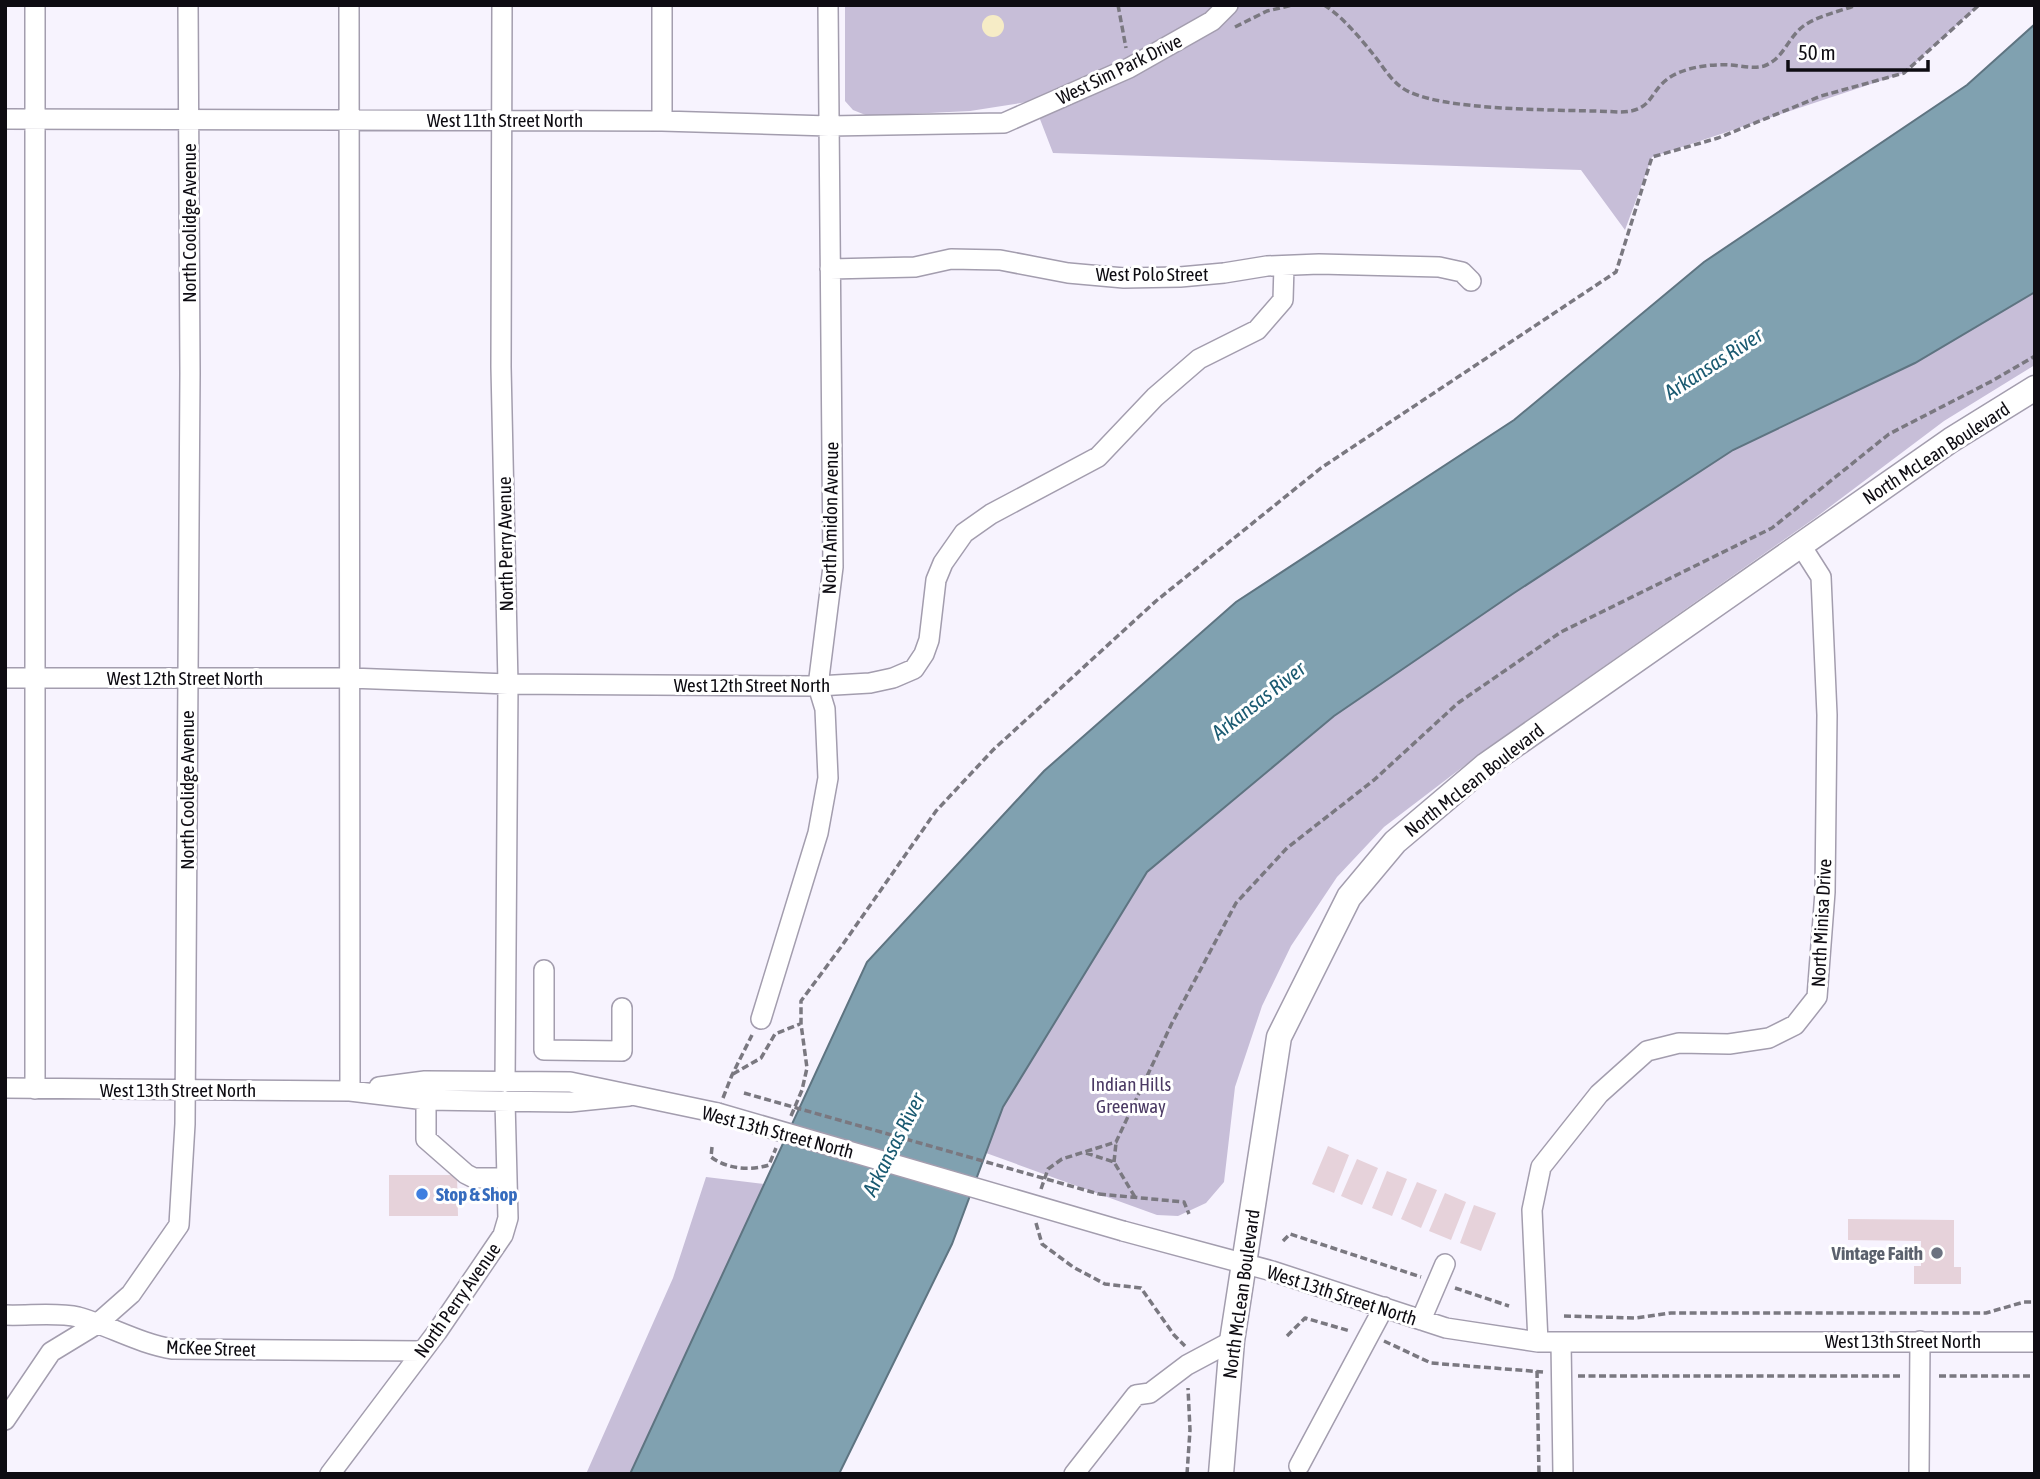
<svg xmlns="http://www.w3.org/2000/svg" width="2040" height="1479" font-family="'Asap Condensed',sans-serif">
<rect width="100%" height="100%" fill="#f7f3fe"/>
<path fill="#c7bed8" d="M845,5H1979L1904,73L1652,157L1625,230L1581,170L1053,153L1033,101L970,111L868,116L853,110L845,101Z
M2035,292V365L1944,421L1815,518L1485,750L1384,827L1337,877L1291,946L1262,1006L1235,1087L1224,1182L1206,1203L1178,1216L1157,1215L986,1153L1003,1107L1146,872L1334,716L1514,593L1733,450L1915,363Z
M706,1177L764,1184L630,1474H586L673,1278Z"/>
<path fill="#f6ecc6" d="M982 26a11 11 0 1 1 22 0a11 11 0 1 1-22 0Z"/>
<path fill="#80a1b0" stroke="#5e7481" stroke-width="2" d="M2035,24V292L1915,363L1733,450L1514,593L1334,716L1147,872L1003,1107L952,1244L839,1474H630L867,962L1044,771L1236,602L1514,420L1704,262L1967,85Z"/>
<path fill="#e6d2da" d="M1328,1146L1349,1155L1334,1193L1312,1184Z
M1357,1159L1378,1168L1362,1205L1341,1196Z
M1387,1171L1407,1179L1392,1216L1372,1208Z
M389,1175H457L458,1216H389Z
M1417,1182L1437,1190L1421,1228L1401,1219Z
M1445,1193L1466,1202L1451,1240L1429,1231Z
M1474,1205L1496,1213L1481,1251L1460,1243Z
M1848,1219L1954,1220V1267H1961V1284H1914V1266H1921V1241L1848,1240Z"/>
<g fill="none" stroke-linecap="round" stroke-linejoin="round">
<g stroke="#a39dae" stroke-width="22">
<path id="minor" d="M35,5V1089
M349,5L350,1091
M502,5L501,367L508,684L505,1082
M662,5V121
M5,119L662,121L829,126L1004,123L1129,68L1212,21L1228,5
M830,269L915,267L951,259L1000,260L1068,273L1124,278L1180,277L1224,273L1267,266L1319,264L1439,267L1462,272L1471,281
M5,678H350L508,684L818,686L870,683L893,678L914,669L924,654L929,640L936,580L943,563L964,533L991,514L1098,457L1155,397L1199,359L1257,330L1283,300L1284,266
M544,970V1050L622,1051V1008
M761,1019L818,833L828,778L825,709L818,686L833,567L828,5
M379,1087L425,1081L570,1082L718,1113
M5,1088L350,1091L426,1100L570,1102L629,1096
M426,1100V1139L466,1174L474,1178H507
M1123,1231L1272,1271L1446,1328L1538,1342H2035
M5,1315C27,1316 58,1312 78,1317C110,1326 140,1344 173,1349L422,1351
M1421,1320L1445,1264
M1538,1342L1532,1210L1541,1167L1599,1094L1647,1051L1679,1043L1729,1044L1769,1038L1795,1025L1817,997L1825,892L1827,715L1821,577L1800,544
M1561,1342L1563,1474
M5,1420L51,1352L97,1324L131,1294L179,1225L185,1124L190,373L188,5
M1299,1466L1384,1307
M330,1474L437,1332L503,1235L508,1218L505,1101
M1074,1474L1136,1395L1150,1393L1187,1365L1232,1341
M1919,1474L1920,1341"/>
</g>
<g stroke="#a39dae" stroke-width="27">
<path id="major" d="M1221,1474L1232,1341L1279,1037L1349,897L1395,842L1486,765L1951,440L2035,388"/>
</g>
<path stroke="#7a7880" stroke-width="3.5" stroke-dasharray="7 3.5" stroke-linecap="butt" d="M1118,5L1126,48
M1324,5C1342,16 1360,38 1373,54C1382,65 1389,78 1401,87C1435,113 1571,109 1619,112C1658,112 1646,87 1678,73C1694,66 1714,64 1731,65C1742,66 1753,69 1764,66C1783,59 1787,40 1801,28C1815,16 1839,12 1856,5
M1235,27L1267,11L1293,5
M733,1074L761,1058L775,1034L800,1024
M723,1098L732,1075L752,1035
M791,1116L802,1090L807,1068L801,1024V1001L841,947L936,811L993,750L1156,601L1321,468L1616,272L1652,157L1718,138L1821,96L1904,73L1979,5
M712,1147L711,1157C727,1169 750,1171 769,1165L776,1148
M1086,1153L1114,1162L1135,1197
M1114,1162L1116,1143
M1041,1189L1048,1169L1062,1159L1116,1142L1172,1023L1236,903L1287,848L1374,780L1458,703L1561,632L1772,528L1889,434L1992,381L2035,356
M1099,1194L1184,1202L1189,1214
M1036,1223L1042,1244L1073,1267L1105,1284L1141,1288L1174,1335L1185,1346
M1283,1241L1290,1234L1421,1277
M1455,1288L1509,1306
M1564,1316L1636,1318L1671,1313H1986L2024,1302H2035
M1287,1336L1305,1318L1350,1331
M1384,1341L1431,1363L1543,1372
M1537,1371L1539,1474
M1578,1376H1903
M1939,1376H2035
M1187,1474L1190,1430L1188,1388"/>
<use href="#minor" stroke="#fff" stroke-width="19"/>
<use href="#major" stroke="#fff" stroke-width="24"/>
<g stroke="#a39dae" stroke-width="22" stroke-linecap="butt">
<path id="minor-bridge" d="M718,1113L1123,1231"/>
</g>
<path stroke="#7a7880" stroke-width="3.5" stroke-dasharray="7 3.5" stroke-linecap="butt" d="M744,1093L1099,1194"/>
<use href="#minor-bridge" stroke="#fff" stroke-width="19"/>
</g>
<circle fill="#3f7fe0" stroke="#fff" stroke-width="2.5" cx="422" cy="1194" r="7"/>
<circle fill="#6b7280" stroke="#fff" stroke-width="2.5" cx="1937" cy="1253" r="7"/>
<g text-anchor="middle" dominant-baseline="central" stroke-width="6" stroke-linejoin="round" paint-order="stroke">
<g font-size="19" fill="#0e0c12" stroke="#fff">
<text transform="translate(1119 69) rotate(-26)">West Sim Park Drive</text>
<text x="505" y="120">West 11th Street North</text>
<text transform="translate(189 223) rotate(-90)">North Coolidge Avenue</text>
<text x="1152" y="274">West Polo Street</text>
<text transform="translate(1936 453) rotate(-33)">North McLean Boulevard</text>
<text transform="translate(830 518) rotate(-89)">North Amidon Avenue</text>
<text transform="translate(505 544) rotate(-91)">North Perry Avenue</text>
<text x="185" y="678">West 12th Street North</text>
<text x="752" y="685">West 12th Street North</text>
<text transform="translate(1474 780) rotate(-38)">North McLean Boulevard</text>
<text transform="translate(187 790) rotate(-90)">North Coolidge Avenue</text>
<text transform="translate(1821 923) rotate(-87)">North Minisa Drive</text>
<text x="178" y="1090">West 13th Street North</text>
<text transform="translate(778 1132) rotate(15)">West 13th Street North</text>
<text transform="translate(1241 1294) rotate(-82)">North McLean Boulevard</text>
<text transform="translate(1342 1295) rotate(18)">West 13th Street North</text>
<text transform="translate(457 1300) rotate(-55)">North Perry Avenue</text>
<text x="1903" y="1341">West 13th Street North</text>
<text transform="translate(211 1348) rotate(2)">McKee Street</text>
</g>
<g font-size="19" fill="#4b3a64" stroke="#fff">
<text x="1131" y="1084">Indian Hills<tspan x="1131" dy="22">Greenway</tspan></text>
</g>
<g font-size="19" font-weight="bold" fill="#366cbe" stroke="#fff" text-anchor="start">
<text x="436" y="1194">Stop &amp; Shop</text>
</g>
<g font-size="19" font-weight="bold" fill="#5b616d" stroke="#fff" text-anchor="end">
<text x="1923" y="1253">Vintage Faith</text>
</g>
<g font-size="21" font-style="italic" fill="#1a5a71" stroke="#fff">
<text transform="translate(1713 363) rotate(-33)">Arkansas River</text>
<text transform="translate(1258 700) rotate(-38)">Arkansas River</text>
<text transform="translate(893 1144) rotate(-63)">Arkansas River</text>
</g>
</g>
<rect width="2040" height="1479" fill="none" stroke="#0e0c12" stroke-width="14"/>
<path d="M1788 60v10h140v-10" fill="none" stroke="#0e0c12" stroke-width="3.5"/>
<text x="1798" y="60" font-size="21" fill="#0e0c12" stroke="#ffffff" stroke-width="5" paint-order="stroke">50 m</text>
</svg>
